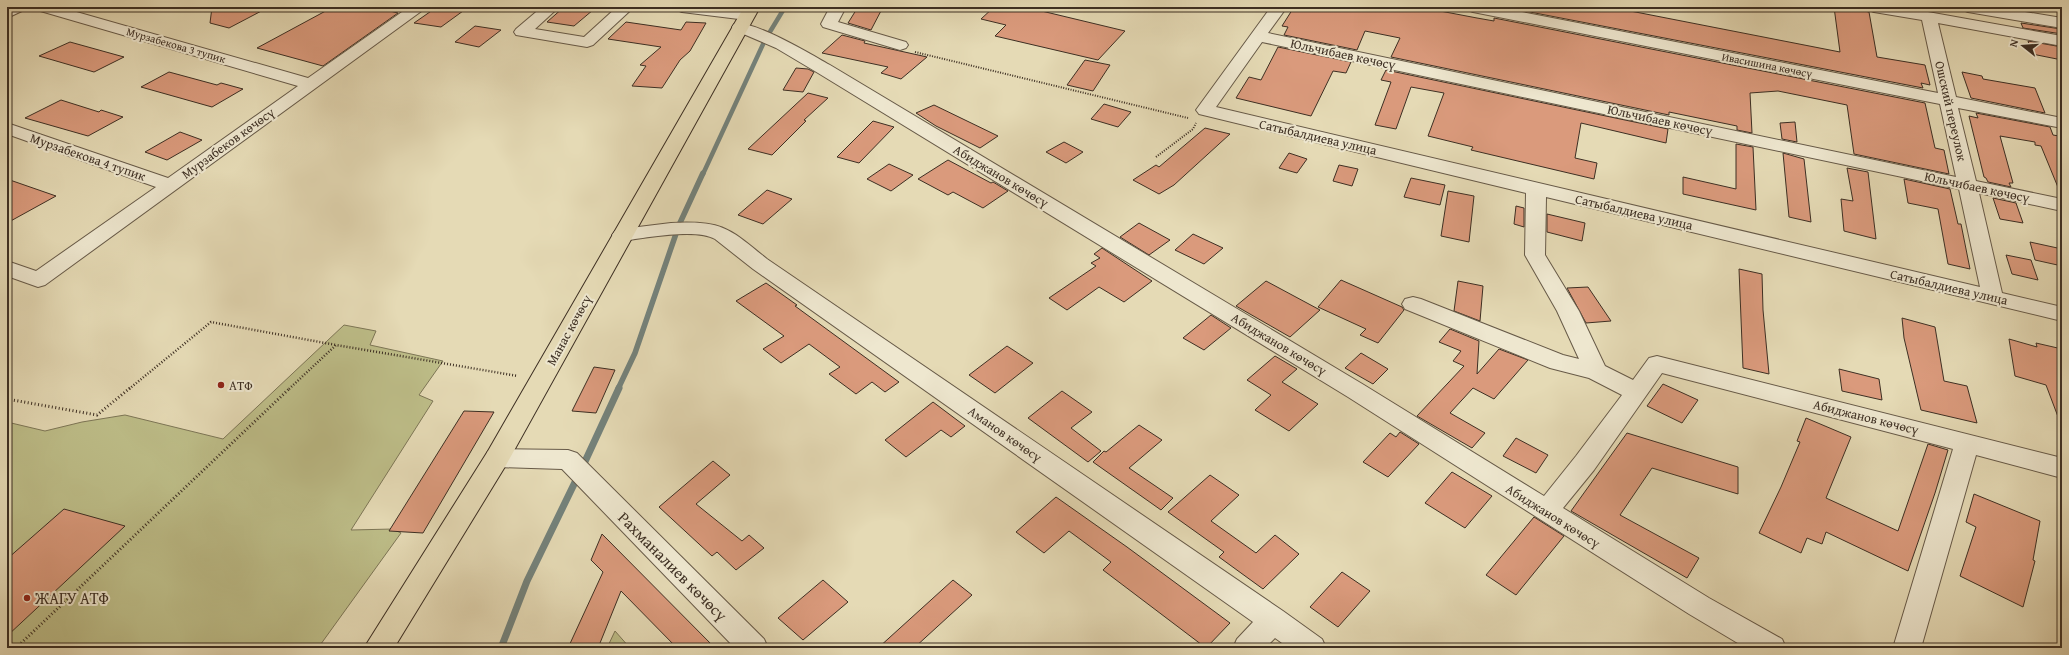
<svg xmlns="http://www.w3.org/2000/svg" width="2069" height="655" font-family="'Gentium Book Plus',serif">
<rect width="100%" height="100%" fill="#e5dab5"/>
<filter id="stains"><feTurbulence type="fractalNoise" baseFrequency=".005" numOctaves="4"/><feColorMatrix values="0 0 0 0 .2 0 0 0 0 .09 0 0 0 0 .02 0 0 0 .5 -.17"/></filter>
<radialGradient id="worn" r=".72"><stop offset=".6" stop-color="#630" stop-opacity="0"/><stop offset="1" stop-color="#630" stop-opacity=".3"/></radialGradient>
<path fill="#bdbd88" stroke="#7d7656" d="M344,325L376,331L370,345L443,361L419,395L433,401L351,530L393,529L401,533L318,648H7V422L45,431L82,422L125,415L223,439Z
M615,631L630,648H607Z"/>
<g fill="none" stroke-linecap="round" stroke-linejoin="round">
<path stroke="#74827b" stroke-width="4.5" d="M703,174L765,40L785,7"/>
<path stroke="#74827b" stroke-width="5.5" d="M618,389L635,353L679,225L703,173"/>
<path stroke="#74827b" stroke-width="7" d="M582,468L619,388
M501,648L527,581L578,476"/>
</g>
<path fill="#da9a7c" stroke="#3d2f23" d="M212,7H269L229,28L210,23Z
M333,7H374L398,13L323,66L257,48Z
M437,7L463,11L441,27L414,23Z
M564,7H574L593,10L574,26L547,22Z
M858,7H883L871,30L848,23Z
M994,7H1025L1125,31L1098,60L995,36L1006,25L981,19Z
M1294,7H1419L1477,18L1494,21V18L1925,103L1935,148L1944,150L1949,174L1854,154L1847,105L1778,91L1750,93L1752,133L1737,130V126L1669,112V115L1391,57L1400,38L1365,31L1357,50L1284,35L1288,27L1282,26Z
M1504,7H1610L1840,52L1834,7H1843L1869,12L1877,57L1925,65L1930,85L1921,83L1923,88Z
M626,22L681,30L686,22L706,23L690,51L680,60L662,88L632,86L646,66L640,65L661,47L608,39Z
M2021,23L2061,29L2062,34L2023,28Z
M475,26L501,30L479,47L455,42Z
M842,35L865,41L864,43L927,57L901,79L881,73L888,67L822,53Z
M2028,41L2062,47V60L2032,54Z
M70,42L124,57L94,72L39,56Z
M1278,47L1351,62L1346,73L1333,71L1311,116L1236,98L1249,77L1261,80Z
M1085,60L1110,65L1093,91L1067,85Z
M796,68L808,69L814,72L803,92L783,90Z
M1386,70L1668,129L1666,143L1581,123L1575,158L1597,163L1594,179L1471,150L1473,147L1428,136L1444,93L1411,87L1396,129L1375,125L1391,82L1381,80Z
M169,72L217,85L221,83L243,89L212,107L141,87Z
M1962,72L1982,76L1983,79L2035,88L2045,113L1971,98Z
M808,93L828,98L804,120L806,121L772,155L748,149Z
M61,100L99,112L101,110L123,117L88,136L25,118Z
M1104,104L1131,112L1118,127L1091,119Z
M934,105L998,136L980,148L936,126L916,113Z
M1976,113L2050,127L2053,135L2059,136L2062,144V197L2041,146L2035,145V142L2000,136L2013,183H2009L2011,187L1988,182L1986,178L1984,177L1969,116L1978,118Z
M873,121L894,127L859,163L837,157Z
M1795,122L1797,142L1782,139L1780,123Z
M1205,128L1230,134L1174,185L1159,194L1133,180L1156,165L1159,167Z
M180,132L202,140L167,160L145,152Z
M1064,142L1083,152L1066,163L1046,152Z
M1736,144L1753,147L1756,210L1683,194V177L1736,189Z
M1289,153L1307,159L1297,173L1279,168Z
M1783,153L1804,159L1811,222L1789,217Z
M948,160L991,183L993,182L1008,191L983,208L953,192L948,195L918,179Z
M889,164L913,175L891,191L867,179Z
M1339,165L1358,169L1352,186L1333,181Z
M1847,168L1868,172L1876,239L1844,231L1841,199L1853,201Z
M1411,178L1445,185L1440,205L1404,197Z
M7,179L56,196L7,223Z
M1904,179L1950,189L1958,224H1961L1970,269L1948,264L1938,209L1908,203Z
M767,190L792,199L763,224L738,215Z
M1448,191L1474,196L1469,242L1441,236Z
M1993,198L2016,203L2023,223L2000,219Z
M1516,206L1524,208V227L1514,224Z
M1547,214L1585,223L1582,241L1547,232Z
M1139,223L1170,240L1149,255L1120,237Z
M1193,234L1223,248L1204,264L1175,250Z
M2030,242L2062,249V266L2035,260Z
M1102,248L1152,281L1124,302L1099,287L1067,310L1049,298L1096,266L1091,263L1100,258L1094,254Z
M2006,255L2031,260L2038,280L2012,274Z
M1739,269L1762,274L1763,310L1769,374L1743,368Z
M1341,280L1402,307L1404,310L1378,343L1360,335L1366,329L1318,307Z
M1266,281L1320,310L1290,337L1236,306Z
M1458,281L1483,286L1480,321L1454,311Z
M766,283L797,305L795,306L899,382L885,392L872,382L856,394L829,374L840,367L809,344L781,363L763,349L784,336L736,301Z
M1588,287L1611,321L1586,323L1567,288Z
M1211,315L1231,328L1204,350L1183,338Z
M1902,318L1935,327L1944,381L1967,386L1977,423L1921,410L1904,338Z
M1450,329L1479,341L1477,374L1499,349L1528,360L1494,399L1473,388L1450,413L1485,433L1472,448L1417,416L1464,366L1453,361L1461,351L1439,342Z
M2009,339L2037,347L2036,343L2062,349V421L2060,422L2046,385L2015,376Z
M1007,346L1033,363L995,393L969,375Z
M1361,353L1388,369L1373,384L1345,368Z
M1275,356L1297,369L1282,382L1318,404L1289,431L1255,410L1271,395L1247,380Z
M594,367L615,370L596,413L572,411Z
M1839,369L1879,379L1882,400L1842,391Z
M1663,384L1698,400L1682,423L1647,406Z
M1062,391L1092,412L1071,428L1101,451L1088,462L1028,418Z
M933,402L965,426L951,437L941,430L906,457L885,440Z
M464,411L494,412L423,533L389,531Z
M1806,418L1851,437L1826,498L1898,531L1928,444L1948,450L1935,493L1908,571L1826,532L1822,544L1807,538L1801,553L1759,533L1781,487L1800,442L1797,441Z
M1139,425L1162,440L1129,468L1173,498L1161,510L1093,462L1104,451L1106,452Z
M1400,432L1419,444L1388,477L1363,462L1390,433L1396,437Z
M1627,433L1738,467V494L1652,468L1620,515L1699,558L1687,578L1571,511Z
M1516,438L1548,455L1536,473L1503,456Z
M713,461L730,475L696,504L742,541L749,535L764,548L736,570L717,552L712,556L659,507Z
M1452,472L1492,496L1465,528L1425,503Z
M1210,475L1239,495L1211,521L1256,553L1275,535L1299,554L1263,589L1219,557L1224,552L1168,512Z
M1974,494L2040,521L2033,560L2035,561L2023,607L1960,576L1976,527L1966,522Z
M1056,497L1127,547L1230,623L1206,648L1103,570L1111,562L1069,531L1044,553L1016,532Z
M64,509L125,526L7,636V559Z
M1534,517L1564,536L1516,595L1486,575Z
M602,534L715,648H677L621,591L598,648H568L603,572L591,560Z
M1342,572L1370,591L1338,627L1310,607Z
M823,580L848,602L803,640L778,618Z
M953,580L972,595L914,648H878Z"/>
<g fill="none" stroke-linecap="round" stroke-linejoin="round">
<g stroke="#675a48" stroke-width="2">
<path id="minor" d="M7,7H27L24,10L7,18Z
M34,7H59L308,78L409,7H427L45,285L38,287L7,276V261L36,271L156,187L7,134V123L168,178L298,86L37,10Z
M542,7H559L535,29L584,37L617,7H634L593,45L587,47L516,35L514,32L516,29Z
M674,7C700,7 727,5 752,12L755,15L752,18L747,20L682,12L677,10Z
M830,7H846L838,22L906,42L908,45L906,48L900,50L823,27L821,24Z
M1271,7H1287L1268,33L1956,177L1940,104L1473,12L1468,10L1465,7H1496L1938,93L1922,20L1874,12L1869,10L1866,7H1900L2062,36V46L1938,23L1956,97L2062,118V128L1958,108L1976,181L2062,199V211L1979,193L2002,293L2062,307V321L1546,197L1545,255L1579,311L1605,366L1633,380L1649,358L1657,356L2062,458V478L1976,455L1921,648H1893L1953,449L1662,373L1594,470L1563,508L1709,598L1782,639L1786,648H1746L1689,614L1348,397L818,73L776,48L734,30L732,27L734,24C753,19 812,55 830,65L1364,385L1544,496L1576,456L1622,395L1589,378L1550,368L1405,309L1402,304L1405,299L1413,297L1421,299L1563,355L1579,359L1557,311L1525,255L1526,193L1199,114L1196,110ZM1262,42L1959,189L1980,287L1216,107Z
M1960,7H1995L2062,18V28L1968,12L1963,10Z
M671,223C722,220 729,228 767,259L1283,611L1322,639L1326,648H1289L1275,638L1265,648H1233L1237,639L1253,622L753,269L715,239C696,228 644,238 622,241L615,239L612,235L615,231L622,229Z
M497,449L568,450L577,453L764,639L768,648H735L562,469L497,467L488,465L485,458L488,451Z"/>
</g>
<g stroke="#3d2f23" stroke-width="2">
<path id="major" d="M744,7H760L506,465L394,648H364L488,451Z"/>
</g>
<path stroke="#3d2f23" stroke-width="2" stroke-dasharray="1 1.5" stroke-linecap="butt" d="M915,52L1188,118
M1156,157L1193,129L1196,123"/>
<path stroke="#3d2f23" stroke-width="2.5" stroke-dasharray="1 2" stroke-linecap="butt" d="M129,389L211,322L336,345
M289,389L336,345L518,376"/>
<path stroke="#3d2f23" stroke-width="3" stroke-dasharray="1 2.5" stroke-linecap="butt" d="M7,399L97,415L130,388
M16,648L290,388"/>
<use href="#minor" fill="#eee7cf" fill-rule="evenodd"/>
<use href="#major" fill="#e5dab5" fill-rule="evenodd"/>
</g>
<g fill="#8f2418" stroke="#eee7cf" stroke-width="1.5">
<circle cx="221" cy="385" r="4"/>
<circle cx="27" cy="598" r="4"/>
</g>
<g text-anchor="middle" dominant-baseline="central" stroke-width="4" stroke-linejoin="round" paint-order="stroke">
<g font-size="11" fill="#3d2f23" stroke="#eee7cf">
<text transform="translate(176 45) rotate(16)">Мурзабекова 3 тупик</text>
<text transform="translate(1767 65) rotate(11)">Ивасишина көчөсү</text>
</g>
<g font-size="13" fill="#3d2f23" stroke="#eee7cf">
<text transform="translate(1343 54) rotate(12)">Юльчибаев көчөсү</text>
<text transform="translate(1951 111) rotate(77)">Ошский переулок</text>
<text transform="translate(1660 120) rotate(12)">Юльчибаев көчөсү</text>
<text transform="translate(1318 137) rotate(13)">Сатыбалдиева улица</text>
<text transform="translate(228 143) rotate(-36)">Мурзабеков көчөсү</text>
<text transform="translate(88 157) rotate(19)">Мурзабекова 4 тупик</text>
<text transform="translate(1001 176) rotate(31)">Абиджанов көчөсү</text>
<text transform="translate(1977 187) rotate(12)">Юльчибаев көчөсү</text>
<text transform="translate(1634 212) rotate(13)">Сатыбалдиева улица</text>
<text transform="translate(1949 287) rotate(13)">Сатыбалдиева улица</text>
<text transform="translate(569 330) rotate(-61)">Манас көчөсү</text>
<text transform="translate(1279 344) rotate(31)">Абиджанов көчөсү</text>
<text transform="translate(1866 417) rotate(14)">Абиджанов көчөсү</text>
<text transform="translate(1005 434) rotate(35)">Аманов көчөсү</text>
<text transform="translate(1553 516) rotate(32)">Абиджанов көчөсү</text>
</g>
<g font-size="13" fill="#3d2f23" stroke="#eee7cf" text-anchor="start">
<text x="229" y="385">АТФ</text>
</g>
<g font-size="16" fill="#3d2f23" stroke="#eee7cf">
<text transform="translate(673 566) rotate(45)">Рахманалиев көчөсү</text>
</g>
<g font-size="16" fill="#3d2f23" stroke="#eee7cf" text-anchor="start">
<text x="35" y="598">ЖАГУ АТФ</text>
</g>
</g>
<rect width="2069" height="655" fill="none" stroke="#e5dab5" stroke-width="24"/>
<rect x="8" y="8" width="2053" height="639" fill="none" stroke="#3d2f23" stroke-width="2"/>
<rect x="12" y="12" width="2045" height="631" fill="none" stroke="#3d2f23"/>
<g transform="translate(2023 46) rotate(287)" stroke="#eee7cf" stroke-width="3" paint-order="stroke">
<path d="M0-3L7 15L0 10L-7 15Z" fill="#3d2f23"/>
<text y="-6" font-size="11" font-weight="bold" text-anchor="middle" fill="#3d2f23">N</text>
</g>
<rect width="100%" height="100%" filter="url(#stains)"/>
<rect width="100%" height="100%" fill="url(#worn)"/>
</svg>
